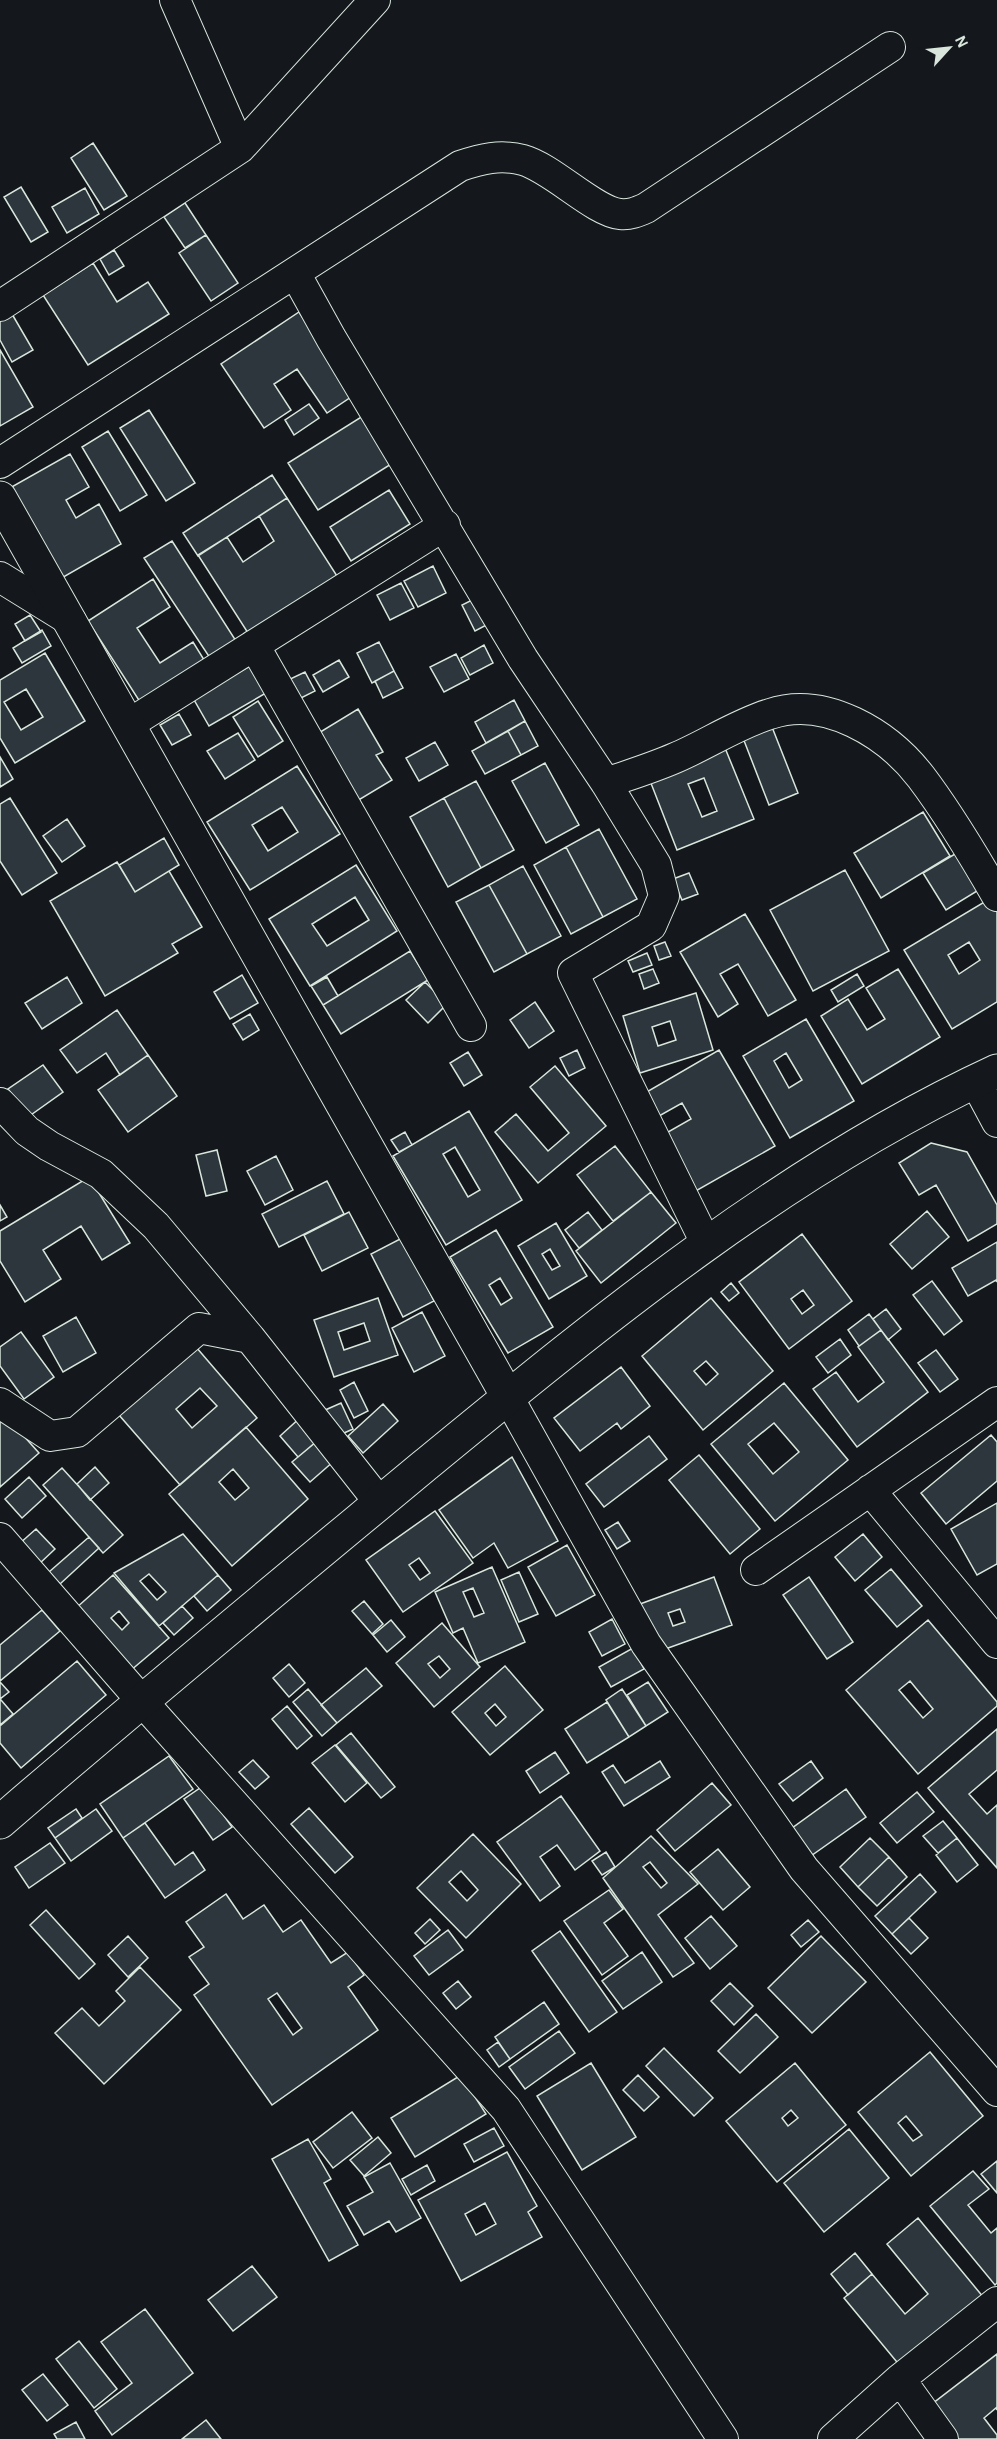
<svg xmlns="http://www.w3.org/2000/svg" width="997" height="2439" font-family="'Alegreya Sans',sans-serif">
<rect width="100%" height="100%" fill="#14181c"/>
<path fill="#2c363c" stroke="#d8e6dc" stroke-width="1.5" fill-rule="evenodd" d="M93,143L127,196L104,210L71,158Z
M21,187L48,232L31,242L4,197Z
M85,188L99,214L67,233L52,207Z
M185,203L206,235L185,248L164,217Z
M206,235L238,283L211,301L179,253Z
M114,250L124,266L109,275L100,259Z
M93,263L117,302L148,282L169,314L88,365L43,295Z
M299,312L354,395L327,413L297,369L274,384L291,410L264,428L221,364Z
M12,314L33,350L12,362L0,340V320Z
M0,350L33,407L0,426Z
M309,404L319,418L294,435L285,420Z
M149,410L195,483L166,501L120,428Z
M366,414L396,461L318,510L288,463Z
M108,431L147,495L120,511L82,447Z
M70,454L89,487L66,500L76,518L99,504L121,544L60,579L8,489Z
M272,475L287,498L198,556L183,533Z
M389,490L410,524L351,561L330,527Z
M287,498L337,576L248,633L198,555L227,537L243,562L274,541L259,516Z
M172,541L236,641L210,658L144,558Z
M433,566L446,593L418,607L404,581Z
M153,579L170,607L137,628L160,663L193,642L206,663L142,705L88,621Z
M401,583L414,608L390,620L377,595Z
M482,595L496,620L475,631L462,605Z
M30,615L41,632L25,641L15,624Z
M42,630L51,646L22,663L13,648Z
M379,642L394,671L372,683L357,653Z
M484,645L493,663L470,675L461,658Z
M45,653L85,721L15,763L0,738V680ZM26,689L43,717L21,730L4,702Z
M456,654L469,679L444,692L430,667Z
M339,660L349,677L323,692L313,675Z
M250,666L266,693L209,726L193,698Z
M394,671L403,688L383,698L375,681Z
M305,672L315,691L297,700L288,680Z
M514,700L525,721L486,743L475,722Z
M258,701L283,741L258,757L233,717Z
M358,709L383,752L376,755L392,780L357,801L317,734Z
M179,714L191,735L172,745L160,725Z
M525,721L538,746L521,755L508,731Z
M772,727L798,793L769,805L743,738Z
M508,731L521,755L485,774L472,751Z
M238,733L255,760L225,779L207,751Z
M435,742L448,765L419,781L406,758Z
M723,743L754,819L677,850L647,773ZM704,778L717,811L702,817L688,784Z
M0,757L13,779L0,787Z
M545,763L579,825L546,843L512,781Z
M297,766L340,834L250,890L207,822ZM282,807L298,832L268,851L252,825Z
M476,781L514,850L481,868L444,798Z
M10,798L57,873L22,895L0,861V804Z
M444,798L481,868L448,887L410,817Z
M923,812L950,856L881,898L854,853Z
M67,819L85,846L62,862L43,836Z
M599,829L637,899L603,917L566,847Z
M164,838L179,865L135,892L119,865Z
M566,847L603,917L571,934L534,865Z
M960,851L982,888L946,910L923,873Z
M117,862L135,892L169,871L202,927L172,944L178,953L105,996L50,901Z
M356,865L397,931L310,986L269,919ZM355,897L369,920L327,946L312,924Z
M523,866L561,936L527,954L489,885Z
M845,870L889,951L813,991L770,910Z
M689,873L698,894L682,900L673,879Z
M489,885L527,954L494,972L456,902Z
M991,898L997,909V1002L952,1029L904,950ZM969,942L980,960L959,974L948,955Z
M745,914L796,1000L768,1016L738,964L720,974L738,1004L718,1017L680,952Z
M665,942L671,956L659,960L654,946Z
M410,951L428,980L341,1034L323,1005Z
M647,953L652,965L633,972L628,961Z
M653,969L659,983L644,989L639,974Z
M898,969L940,1037L862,1084L821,1016L848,999L867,1030L885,1019L866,988Z
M857,974L864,986L838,1002L831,990Z
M242,975L258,1003L230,1019L214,992Z
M67,977L82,1003L42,1029L25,1003Z
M327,977L338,996L323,1005L311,986Z
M425,982L447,1004L428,1023L406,1000Z
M696,993L713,1050L640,1073L623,1016ZM670,1021L676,1040L658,1046L652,1027Z
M535,1002L554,1031L529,1048L510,1020Z
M117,1010L148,1055L120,1075L106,1053L77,1073L60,1050Z
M250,1014L259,1030L243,1040L233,1024Z
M806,1019L854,1101L790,1138L743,1056Z
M577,1050L585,1068L569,1076L560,1058Z
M719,1050L775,1146L694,1192L661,1136L691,1119L682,1103L652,1120L638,1097Z
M468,1052L482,1075L464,1086L450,1063Z
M786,1053L802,1080L789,1088L774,1061Z
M148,1055L177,1096L128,1132L98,1090Z
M43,1065L63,1092L28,1117L8,1089Z
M555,1066L606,1126L538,1183L495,1132L516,1114L548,1151L569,1133L530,1087Z
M469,1111L522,1200L446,1245L393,1156ZM455,1147L480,1190L468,1197L443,1154Z
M405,1132L412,1145L399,1152L391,1140Z
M931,1143L967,1152L997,1205V1224L968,1241L936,1185L919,1195L899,1163Z
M615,1146L651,1192L613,1221L577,1175Z
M217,1150L227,1191L206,1196L196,1155Z
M276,1156L293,1190L265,1205L247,1171Z
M89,1177L130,1243L102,1260L81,1226L43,1250L61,1279L25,1302L0,1261V1231Z
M327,1181L344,1214L279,1247L262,1214Z
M651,1192L676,1223L601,1283L576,1251Z
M0,1205L7,1217L0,1221Z
M927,1211L949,1237L912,1269L890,1244Z
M349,1212L368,1248L322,1271L304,1235Z
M588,1212L602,1230L579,1248L565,1230Z
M556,1223L587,1276L549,1299L518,1246ZM550,1249L560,1266L552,1270L542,1254Z
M496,1230L553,1327L508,1353L450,1257ZM500,1278L512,1298L501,1305L489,1285Z
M802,1234L852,1301L789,1349L739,1282ZM803,1290L814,1305L802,1314L791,1299Z
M402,1238L434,1301L403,1317L371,1254Z
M997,1242V1282L996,1280L968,1296L952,1268Z
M932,1281L962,1321L944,1335L913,1295Z
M731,1283L739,1293L729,1301L721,1292Z
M378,1298L398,1355L334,1377L314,1320ZM364,1323L370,1341L344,1350L338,1332Z
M711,1298L773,1371L703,1430L642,1356ZM706,1361L718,1374L706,1385L694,1371Z
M886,1309L901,1329L888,1340L873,1319Z
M422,1312L445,1356L414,1372L392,1328Z
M869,1314L881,1330L859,1346L848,1330Z
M76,1317L96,1353L63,1372L43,1336Z
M881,1330L928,1392L857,1447L813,1389L836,1372L858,1402L884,1382L858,1347Z
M21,1332L54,1377L24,1399L0,1366V1347Z
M840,1339L851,1355L828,1373L816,1357Z
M196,1347L257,1418L180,1485L119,1415ZM200,1388L217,1406L192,1428L176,1409Z
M936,1350L958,1379L940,1392L918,1363Z
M621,1367L650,1406L621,1429L617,1423L580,1451L554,1418Z
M354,1382L368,1411L354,1418L340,1390Z
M784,1383L848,1460L775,1521L711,1444ZM774,1423L799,1452L773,1474L748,1444Z
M341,1403L353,1429L335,1437L323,1411Z
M383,1404L398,1421L363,1453L348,1436Z
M4,1414L39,1453L0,1487V1418Z
M301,1417L317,1441L298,1457L280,1436Z
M246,1427L308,1499L232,1566L169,1494ZM233,1469L249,1488L235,1500L219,1482Z
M991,1435L997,1442V1481L946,1524L921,1493Z
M649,1436L667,1459L604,1507L586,1484Z
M317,1441L334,1461L310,1482L292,1462Z
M699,1455L760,1529L730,1554L669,1480Z
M512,1457L558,1541L508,1568L494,1543L473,1558L439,1510Z
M95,1467L109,1483L90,1500L77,1484Z
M62,1468L123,1535L103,1553L43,1485Z
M29,1477L46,1496L22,1518L5,1499Z
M997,1503V1564L977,1575L951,1529Z
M435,1511L473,1563L403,1612L366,1560ZM419,1558L430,1573L420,1580L409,1565Z
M618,1522L630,1541L617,1549L605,1530Z
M36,1529L55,1549L38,1565L19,1544Z
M183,1534L218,1575L159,1626L114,1573ZM149,1574L166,1592L157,1600L140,1581Z
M863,1534L882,1557L855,1581L835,1557Z
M89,1537L99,1548L60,1584L49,1572Z
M567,1545L595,1595L556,1616L528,1567Z
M492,1567L525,1642L478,1663L463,1628L453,1633L435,1592ZM473,1588L484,1613L474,1617L463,1592Z
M891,1569L922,1606L897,1627L865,1590Z
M519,1572L538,1614L519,1622L501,1580Z
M113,1575L169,1638L130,1671L75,1609ZM119,1611L129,1623L122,1630L111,1618Z
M218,1575L231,1590L207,1611L194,1596Z
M714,1577L732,1625L657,1652L640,1604ZM680,1609L685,1622L673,1626L668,1613Z
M809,1577L853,1642L827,1659L783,1595Z
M364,1601L383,1624L372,1634L352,1611Z
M182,1606L193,1618L174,1635L163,1623Z
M42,1610L60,1631L0,1681V1645Z
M612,1619L625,1644L602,1656L589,1632Z
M391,1620L405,1637L387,1652L373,1635Z
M928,1620L997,1702V1706L918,1774L846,1690ZM910,1681L933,1709L923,1718L899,1690Z
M442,1623L480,1667L434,1707L396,1663ZM439,1656L450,1669L440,1678L428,1664Z
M633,1648L644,1669L611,1687L599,1667Z
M77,1661L106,1695L21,1768L0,1743V1726Z
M289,1664L305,1683L289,1697L273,1678Z
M505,1666L543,1710L490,1755L452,1712ZM495,1704L506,1717L496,1726L485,1713Z
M366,1668L382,1686L337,1723L321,1705Z
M0,1682L9,1692L0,1699Z
M648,1682L668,1712L646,1726L627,1695Z
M308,1689L337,1723L322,1736L293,1702Z
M622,1689L646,1726L629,1737L606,1700Z
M1,1700L13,1714L0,1725V1701Z
M607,1702L629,1737L587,1763L565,1729Z
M287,1706L312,1736L297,1749L272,1719Z
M997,1729V1770L969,1794L987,1814L997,1805V1868L928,1788Z
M351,1733L395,1787L381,1798L336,1745Z
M335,1745L367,1783L345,1802L312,1763Z
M555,1752L569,1773L540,1793L526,1771Z
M169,1756L193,1789L123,1838L100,1804Z
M253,1760L269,1777L255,1789L239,1772Z
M660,1761L670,1777L624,1806L602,1772L613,1765L625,1783Z
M811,1761L823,1778L793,1801L779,1784Z
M712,1783L731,1805L675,1851L657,1830Z
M203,1786L232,1827L213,1840L184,1799Z
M846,1789L866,1817L808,1858L788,1831Z
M917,1792L934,1812L897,1843L880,1823Z
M561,1796L600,1851L575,1870L557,1845L540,1857L560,1886L540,1901L497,1842Z
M309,1808L353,1857L335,1873L291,1824Z
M76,1809L82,1818L55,1838L48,1828Z
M96,1809L112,1831L71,1861L55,1838Z
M943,1821L957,1838L938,1853L923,1836Z
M145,1823L175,1865L193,1852L205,1870L165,1898L123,1838Z
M473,1834L521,1884L466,1938L417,1888ZM461,1871L478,1890L467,1901L449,1882Z
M651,1836L698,1884L658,1915L694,1963L673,1977L603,1878ZM650,1862L667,1883L661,1888L643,1867Z
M870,1838L889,1857L858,1887L840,1867Z
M957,1838L978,1865L957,1882L936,1855Z
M50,1843L65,1863L29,1888L15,1867Z
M718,1849L750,1887L723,1910L690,1872Z
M606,1852L615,1867L602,1875L592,1861Z
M889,1857L907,1877L877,1906L858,1887Z
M920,1874L936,1892L892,1934L875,1916Z
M609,1890L623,1909L604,1923L628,1956L602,1975L564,1921Z
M226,1894L243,1919L264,1905L283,1932L301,1920L331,1963L348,1952L364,1975L348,1987L378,2030L272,2105L194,1995L209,1984L189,1957L204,1947L186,1922ZM277,1993L302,2028L293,2035L268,1999Z
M46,1910L95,1964L79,1979L30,1925Z
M711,1916L737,1946L710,1969L685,1938Z
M909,1918L928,1938L911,1954L892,1934Z
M430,1919L440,1930L425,1944L415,1933Z
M808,1920L819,1932L801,1947L791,1935Z
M448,1930L463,1950L429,1975L414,1956Z
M560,1931L617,2012L589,2032L532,1951Z
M128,1936L148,1958L128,1977L108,1955Z
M821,1936L866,1982L812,2033L768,1988Z
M642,1952L662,1982L623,2009L602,1981Z
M140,1967L181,2010L104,2084L55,2033L82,2008L99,2026L125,2001L116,1991Z
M458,1981L471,1997L456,2009L443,1993Z
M730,1983L753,2006L734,2025L711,2001Z
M544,2002L559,2024L510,2059L495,2037Z
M756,2014L778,2037L740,2073L718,2051Z
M559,2031L575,2053L525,2089L509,2067Z
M498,2042L510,2059L499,2067L487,2050Z
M664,2048L713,2098L694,2116L646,2066Z
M930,2052L983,2116L911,2176L858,2112ZM906,2116L922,2135L913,2141L898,2123Z
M591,2063L636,2137L582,2170L537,2096Z
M795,2063L846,2125L777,2182L726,2121ZM791,2110L798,2118L788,2126L782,2118Z
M461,2075L486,2114L415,2157L391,2118Z
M638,2075L659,2097L644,2111L623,2090Z
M352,2112L372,2138L333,2168L313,2142Z
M494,2128L504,2146L474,2162L464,2144Z
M849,2129L889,2178L824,2232L784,2183Z
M378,2137L391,2153L364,2176L350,2160Z
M308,2139L331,2179L324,2183L358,2245L329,2261L272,2159Z
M507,2152L537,2206L528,2212L542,2237L461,2281L418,2200ZM485,2203L496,2224L476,2235L465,2214Z
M997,2161V2193L981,2174Z
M390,2163L421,2218L396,2232L389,2221L364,2235L347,2206L373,2192L364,2177Z
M427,2165L435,2181L411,2195L402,2179Z
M973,2171L989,2189L968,2205L991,2233L997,2228V2283L995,2285L930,2206Z
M918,2218L984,2298L901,2367L844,2298L872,2274L905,2314L928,2294L887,2244Z
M855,2253L872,2274L848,2295L831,2274Z
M252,2266L277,2297L233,2331L208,2300Z
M145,2309L193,2373L112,2435L95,2411L132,2383L101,2342Z
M79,2341L117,2389L94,2408L56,2359Z
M997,2354V2410L996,2408L984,2418L997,2435V2439H958L932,2404Z
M43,2374L68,2405L47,2421L22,2390Z
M206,2420L221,2439H182Z
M76,2422L85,2439H57L54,2434Z"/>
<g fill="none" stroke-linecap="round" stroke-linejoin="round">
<g stroke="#d8e6dc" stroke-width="32">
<path id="street" d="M175,0L240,148
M295,273L331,338L523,659L606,783L656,865L664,896L651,926L573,973L706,1243
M0,306L240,148L375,0
M0,463L460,166C481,159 500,154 523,160C552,168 595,212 620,214C630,215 637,212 646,208L890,47
M0,577L71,621
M254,645L471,1026
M129,724L445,525
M606,783C629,775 652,768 675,758C706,745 737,724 770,714C825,695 888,734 921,777C949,814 974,856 997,896
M975,1081L997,1122
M0,1103L27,1131L49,1146L101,1174L156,1226L250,1338L380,1503
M508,1397L646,1644L804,1869L997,2091
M0,1403L50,1436L77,1432L199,1328L250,1338
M870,1490L997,1643
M0,1538L141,1700L506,2109L723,2439
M756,1570L997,1402
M900,2379L943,2439
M833,2439L900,2379L997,2302"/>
</g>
<g stroke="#d8e6dc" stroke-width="35">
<path id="secondary" d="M0,498L508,1397
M0,1822C140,1701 282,1584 424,1466C603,1319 785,1169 997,1071"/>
</g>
<use href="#street" stroke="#14181c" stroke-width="30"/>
<use href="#secondary" stroke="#14181c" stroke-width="33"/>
</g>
<g transform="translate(949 48) rotate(63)" stroke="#14181c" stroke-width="4.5" paint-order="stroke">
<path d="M0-4.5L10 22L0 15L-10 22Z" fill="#d8e6dc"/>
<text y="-9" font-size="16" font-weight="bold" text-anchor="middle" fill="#d8e6dc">N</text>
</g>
</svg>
